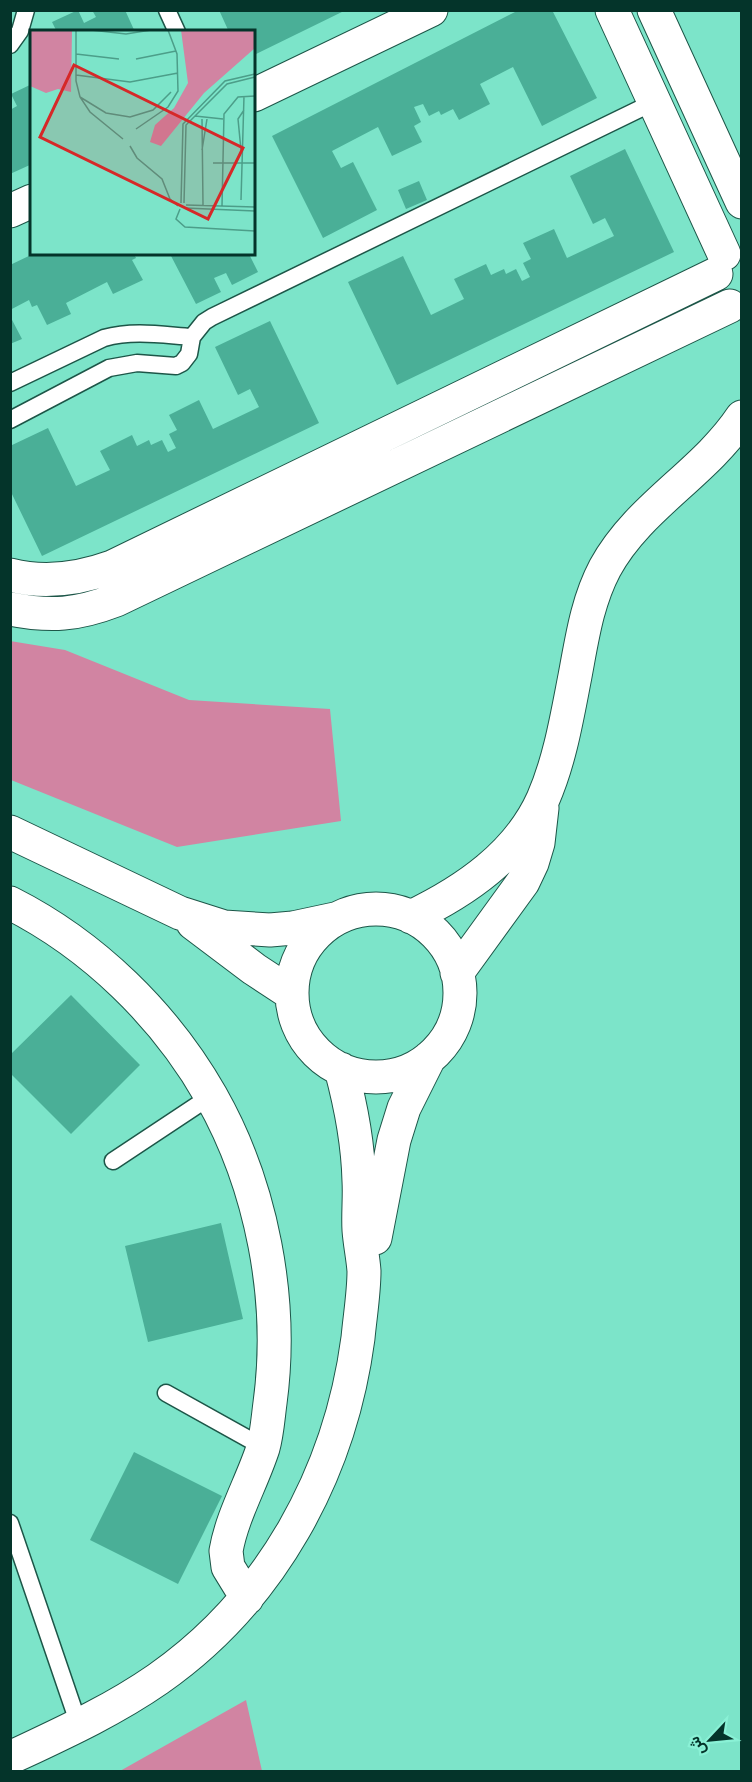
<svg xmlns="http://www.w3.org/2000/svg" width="752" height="1782" font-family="Jost,Vazirmatn,sans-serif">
<rect width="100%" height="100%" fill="#7ce4c9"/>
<path fill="#d184a2" d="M10,641L65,650L189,700L330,709L341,821L177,847L11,780Z
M246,1700L262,1771H120Z"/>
<path fill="#4aaf97" d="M78,10L84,23L96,17L92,10H125L135,32H57L52,22Z
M219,10H346L254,55V32H229Z
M519,10H552L597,98L542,126L513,67L480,84L490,104L459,120L453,109L441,115L439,111L429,116L423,104L414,107L421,122L414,126L422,142L392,156L378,127L332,151L341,168L353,162L377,210L323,238L272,136Z
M32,84V164L10,174V110L17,106L11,94Z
M625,149L674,252L397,385L348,282L403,256L431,315L464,299L454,279L486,264L491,275L504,269L506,274L516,269L522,281L530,277L523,263L531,259L523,243L554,229L567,258L614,236L605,218L593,224L570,176Z
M419,181L427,200L406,209L398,190Z
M33,254H134L136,258L132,260L143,280L113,294L107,282L66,303L71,314L47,325L37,305L32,307L29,300L10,310V265Z
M170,254H249L258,272L232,285L226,273L214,278L221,292L196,304Z
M10,316L22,339L10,344Z
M270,321L319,423L42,556L10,490V446L48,428L76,486L110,470L100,451L132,435L137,446L149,440L151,445L162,440L168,452L176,448L169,434L177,430L169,415L199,400L213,429L259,407L250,389L238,395L215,347Z
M71,995L140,1065L71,1134L10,1073V1055Z
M221,1223L243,1319L148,1342L125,1246Z
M134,1452L222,1496L178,1584L90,1540Z"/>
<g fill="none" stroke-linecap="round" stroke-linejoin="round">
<g stroke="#1d5648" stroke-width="19">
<path id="service" d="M167,10L177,32
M10,45L20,31L26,10
M10,383L104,338C134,330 162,335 192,337
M10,420L109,368L137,363L176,366L182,363L189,354L192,337L204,322L212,317L654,102
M113,1161L211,1096
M166,1393L263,1447
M10,1523L79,1725"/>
</g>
<g stroke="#1d5648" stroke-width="35">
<path id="minor" d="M612,10L724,254
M654,10L742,202
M254,95L431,10
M10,211L32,201
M10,575C46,584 79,579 112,567L716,274
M10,609C51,617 77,615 116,600L730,306
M10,832L180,913L224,927L270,930L293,928L335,919
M10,903C93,945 165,1015 211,1096C262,1186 284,1300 270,1403C268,1418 267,1434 263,1448C252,1482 232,1516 226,1551L228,1567L247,1598
M292 993a84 84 0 1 1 168 0a84 84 0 1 1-168 0Z
M411,917C465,891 518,855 543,799C560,760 567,717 575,676C582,639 587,602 605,568C638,507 704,474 742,417
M193,923L254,969L292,994
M457,973L523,882L532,863L538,843L542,808
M375,1238L394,1140L404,1108L429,1058
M10,1758C61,1734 112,1711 158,1679C271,1600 340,1474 358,1338C360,1316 364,1293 364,1271C363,1257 360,1244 359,1230C358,1214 360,1197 359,1181C358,1142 351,1106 341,1069"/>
</g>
<use href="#service" stroke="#fff" stroke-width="16"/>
<use href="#minor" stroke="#fff" stroke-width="33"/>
</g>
<g transform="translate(30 30)">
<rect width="225" height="225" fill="#7ce4c9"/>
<path d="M0,0H42L41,62L28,59L16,63L0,56ZM151,0H225V18L174,63L131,116L120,112L125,95L144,78L158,53Z" fill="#d184a2"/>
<path fill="none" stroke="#4c9e89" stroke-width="1.5" d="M46,0V51L50,67L60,82L93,109M61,0L96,4L121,0M46,24L89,29M106,29L146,21M46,45L100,52L148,43M50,67L76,83L100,87L123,80L141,62M165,86L193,89M172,89L173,175M106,99L138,77L148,61L147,24L138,0M100,116L107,128L132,149L140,169L148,176M172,120L177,89M211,120L208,89L214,80M183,133H225M211,170L214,66M151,173L153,94L195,51L225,44M154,173L156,95L197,54L225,47M156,175L225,177M192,176L194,84L208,67L225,66M155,178L225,181M150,179L146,189L155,197L225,201"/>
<path fill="#d62828" fill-opacity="0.15" stroke="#d62828" stroke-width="3" d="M44,35L213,118L178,189L10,107Z"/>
<rect width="225" height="225" fill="none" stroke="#04342a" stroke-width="3"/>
</g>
<rect width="752" height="1782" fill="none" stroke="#04342a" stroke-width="24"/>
<g transform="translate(710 1740) rotate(244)" stroke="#8af1d6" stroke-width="4.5" paint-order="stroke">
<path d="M0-4.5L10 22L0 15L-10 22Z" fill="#04342a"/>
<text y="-9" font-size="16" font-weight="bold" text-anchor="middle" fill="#04342a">ش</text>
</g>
</svg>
